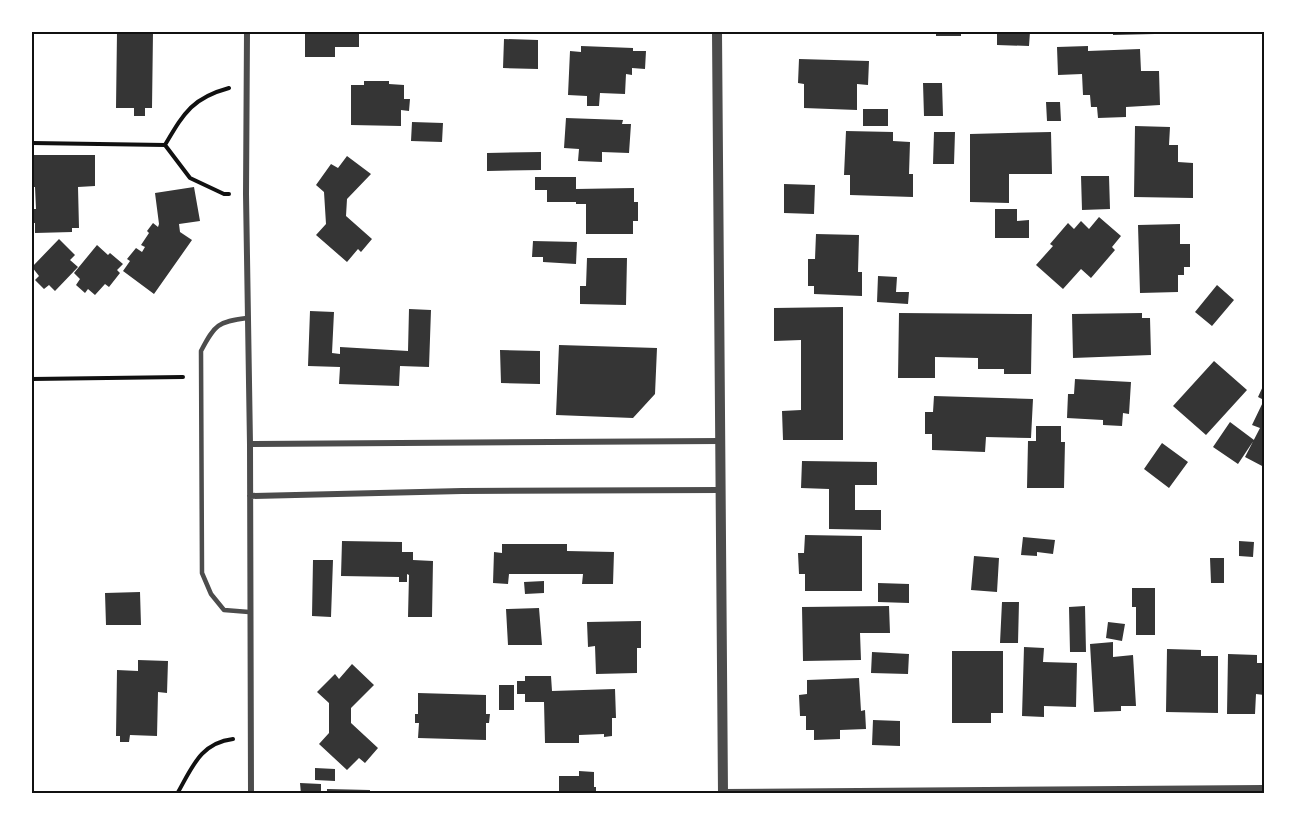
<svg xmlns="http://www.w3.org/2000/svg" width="1296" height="825" font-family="'PT Sans',sans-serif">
<rect width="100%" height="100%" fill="#fff"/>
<path fill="#353535" d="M117,32H153L152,108H145V116H134V108H116Z
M305,32H359V47H335V57H305Z
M936,32H961V36H936Z
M997,32H1030L1029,46L997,45Z
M1113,32H1155V34L1113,35Z
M504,39L538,40V69L503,68Z
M581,46L633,48V51H646L645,69L632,68V75L626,74L625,94L600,93L599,106H587V96L568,95L570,51L581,52Z
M1088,46V51L1140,49L1141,71H1159L1160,105L1126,107V117L1098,118L1097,107H1091L1090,95H1083L1082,74L1058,75L1057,47Z
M799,59L869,61L868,85L857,84V110L804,108V84L798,83Z
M364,81H389V84L404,85V99H410L409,111L401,110V126L351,125V85H364Z
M923,83H942L943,116H924Z
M1046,102H1060L1061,121H1047Z
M863,109H888V126H863Z
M566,118L623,120L622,124H631L629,153L602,152V162L578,161L579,149L564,148Z
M412,122L443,123L442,142L411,141Z
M1135,126L1170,127L1169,145H1178V162L1193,163V198L1134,197Z
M846,131L893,132V141L910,142L909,174H913V197L850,195V175H844Z
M934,132H955L954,164H933Z
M1051,132L1052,174H1009V203L970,202V134Z
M541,152V170L487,171V153Z
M32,155H95V186L78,187L79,228H72V232L35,233V223H32V209H36L35,187H32Z
M347,156L371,174L347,199L346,216L372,239L361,252L358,249L347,262L316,235L326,224L324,192L316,185L331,164L338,168Z
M1081,176H1109L1110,209L1082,210Z
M535,177H576V189L634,188V202H638V221H633V234H586V204H576V202H547V190H535Z
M784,184L815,185L814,214L784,213Z
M194,187L200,221L179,224L180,232L192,240L154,294L123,271L130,261L127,259L136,248L142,252L145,247L141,245L149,233L147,231L153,223L158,227L159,224L155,193Z
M995,209H1017V221L1029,220V238H995Z
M1099,217L1121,236L1112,247L1115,250L1091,278L1081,269L1063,289L1036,265L1053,246L1050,244L1068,223L1074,229L1081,221L1089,229Z
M1180,224V244H1190V267H1184V275H1178V292L1140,293L1138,225Z
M816,234L859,235L858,272H862V296L814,294V286H808V259H815Z
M59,239L75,255L70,260L78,267L55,291L49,285L44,289L35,280L39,276L32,267Z
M533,241L577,242L576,264L543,262V257H532Z
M97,245L108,255L110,253L123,264L117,270L120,273L109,287L105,284L95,295L88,289L85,293L76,285L80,279L74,273Z
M587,258H627L626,305L580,304V286H586Z
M878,276L897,277L896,292H909L908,304L877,302Z
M1217,285L1234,300L1212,326L1195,312Z
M843,307V440H783L782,411L801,410V340L774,341V308Z
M409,309L431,310L429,367L400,366L399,386L339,384L340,367L308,366L310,311L334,312L332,353L340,354V347L408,351Z
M899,313L1032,314L1031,374H1004V369H978V358L935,357V378H898Z
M1142,313V318H1150L1151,355L1073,358L1072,314Z
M559,345L657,348L655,394L633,418L556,415Z
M500,350L540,351V384L501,383Z
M1214,361L1247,390L1206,435L1173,406Z
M1075,379L1131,382L1129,414L1123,413L1122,426L1103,425V420L1067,418L1068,394H1074Z
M1264,384V467L1245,457L1260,428L1252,425L1264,400L1258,397Z
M934,396L1033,399L1031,438L986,437L985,452L932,450V434H925V412H933Z
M1230,422L1254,440L1238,464L1213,447Z
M1036,426H1061V442H1065L1064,488H1027L1028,441H1036Z
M1162,443L1188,462L1169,488L1144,469Z
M802,461L877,462V485H855V510H881V530L829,529V489L801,488Z
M805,535L862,536V591H805V574H799L798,553H804Z
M1023,537L1055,540L1053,554L1037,552V556L1021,555Z
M342,541L402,542V552H413V560L433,561L432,617H408L409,575L407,574V582H399V577L341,576Z
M1239,541L1254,542L1253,557L1239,556Z
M502,544H567V551L614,552L613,584H582L583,574H509L508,584L493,583L494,552L502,553Z
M974,556L999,558L997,592L971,590Z
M1210,558H1224V583H1211Z
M313,560H333L331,617L312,616Z
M544,581V593L525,594L524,582Z
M878,583L909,584V603L878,602Z
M1132,588H1155V635H1136V607H1132Z
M140,592L141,625H106L105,593Z
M1002,602H1019L1018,643H1000Z
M889,606L890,633H860L861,660L803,661L802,607Z
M1085,606L1086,652H1070L1069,607Z
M539,608L542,645H508L506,609Z
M641,621V648H637V673L596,674L595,646L588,647L587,622Z
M1108,622L1125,624L1122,641L1106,638Z
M1113,642V657L1133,655L1136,706H1121V711L1094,712L1090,644Z
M1024,647L1044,648L1043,662L1077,663L1076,707L1044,706V717L1022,716Z
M1167,649L1201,650V656H1218V713L1166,712Z
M952,651H1003V713H991V723H952Z
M872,652L909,654L908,674L871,673Z
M1228,654L1257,655V663H1264V695L1256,694L1255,714H1227Z
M138,660L168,661L167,693L158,692L157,736L130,735L129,742H120V736H116L117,670L138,671Z
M352,664L374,685L351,708V723L378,748L365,763L359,758L347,770L319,744L329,733V703L317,692L335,674L339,679Z
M525,676H551L552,691L615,689L616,718H612V736L604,737V734L579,735V743H545L544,702H525V694H517V681H525Z
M859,678L861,711L865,710L866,729L840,730V739L814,740V730H806V716H800L799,695L807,694V680Z
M499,685H514V710H499Z
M418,693L486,695V714H490L489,723H486V740L418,738L419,723H415V714H418Z
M873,720L900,721V746L872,745Z
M315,768L335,769V781L315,780Z
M579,771L594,772V787H596V794H559V776H579Z
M300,783L321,784V794H301Z
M327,789L370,790V794H327Z"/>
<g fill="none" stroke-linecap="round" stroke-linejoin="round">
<path stroke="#111" stroke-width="4" d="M32,143L165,145L190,178L224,194H229
M165,145C184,113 192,98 229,88
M32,379L183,377
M177,794C192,768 200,743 233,739"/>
<path stroke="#4c4c4c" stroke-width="4.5" d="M247,318C218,322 215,324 201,351L202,573L211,594L224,610L249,612"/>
<path stroke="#4c4c4c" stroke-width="6" d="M247,32L246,194L250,444L251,794
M250,444L720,441
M250,496L462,491L721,490
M723,792L1264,788"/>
<path stroke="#4c4c4c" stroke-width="10" d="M717,32L723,794"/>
</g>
<rect width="1296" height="825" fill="none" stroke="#ffffff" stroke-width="66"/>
<rect x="33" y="33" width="1230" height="759" fill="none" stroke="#111" stroke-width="2"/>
</svg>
